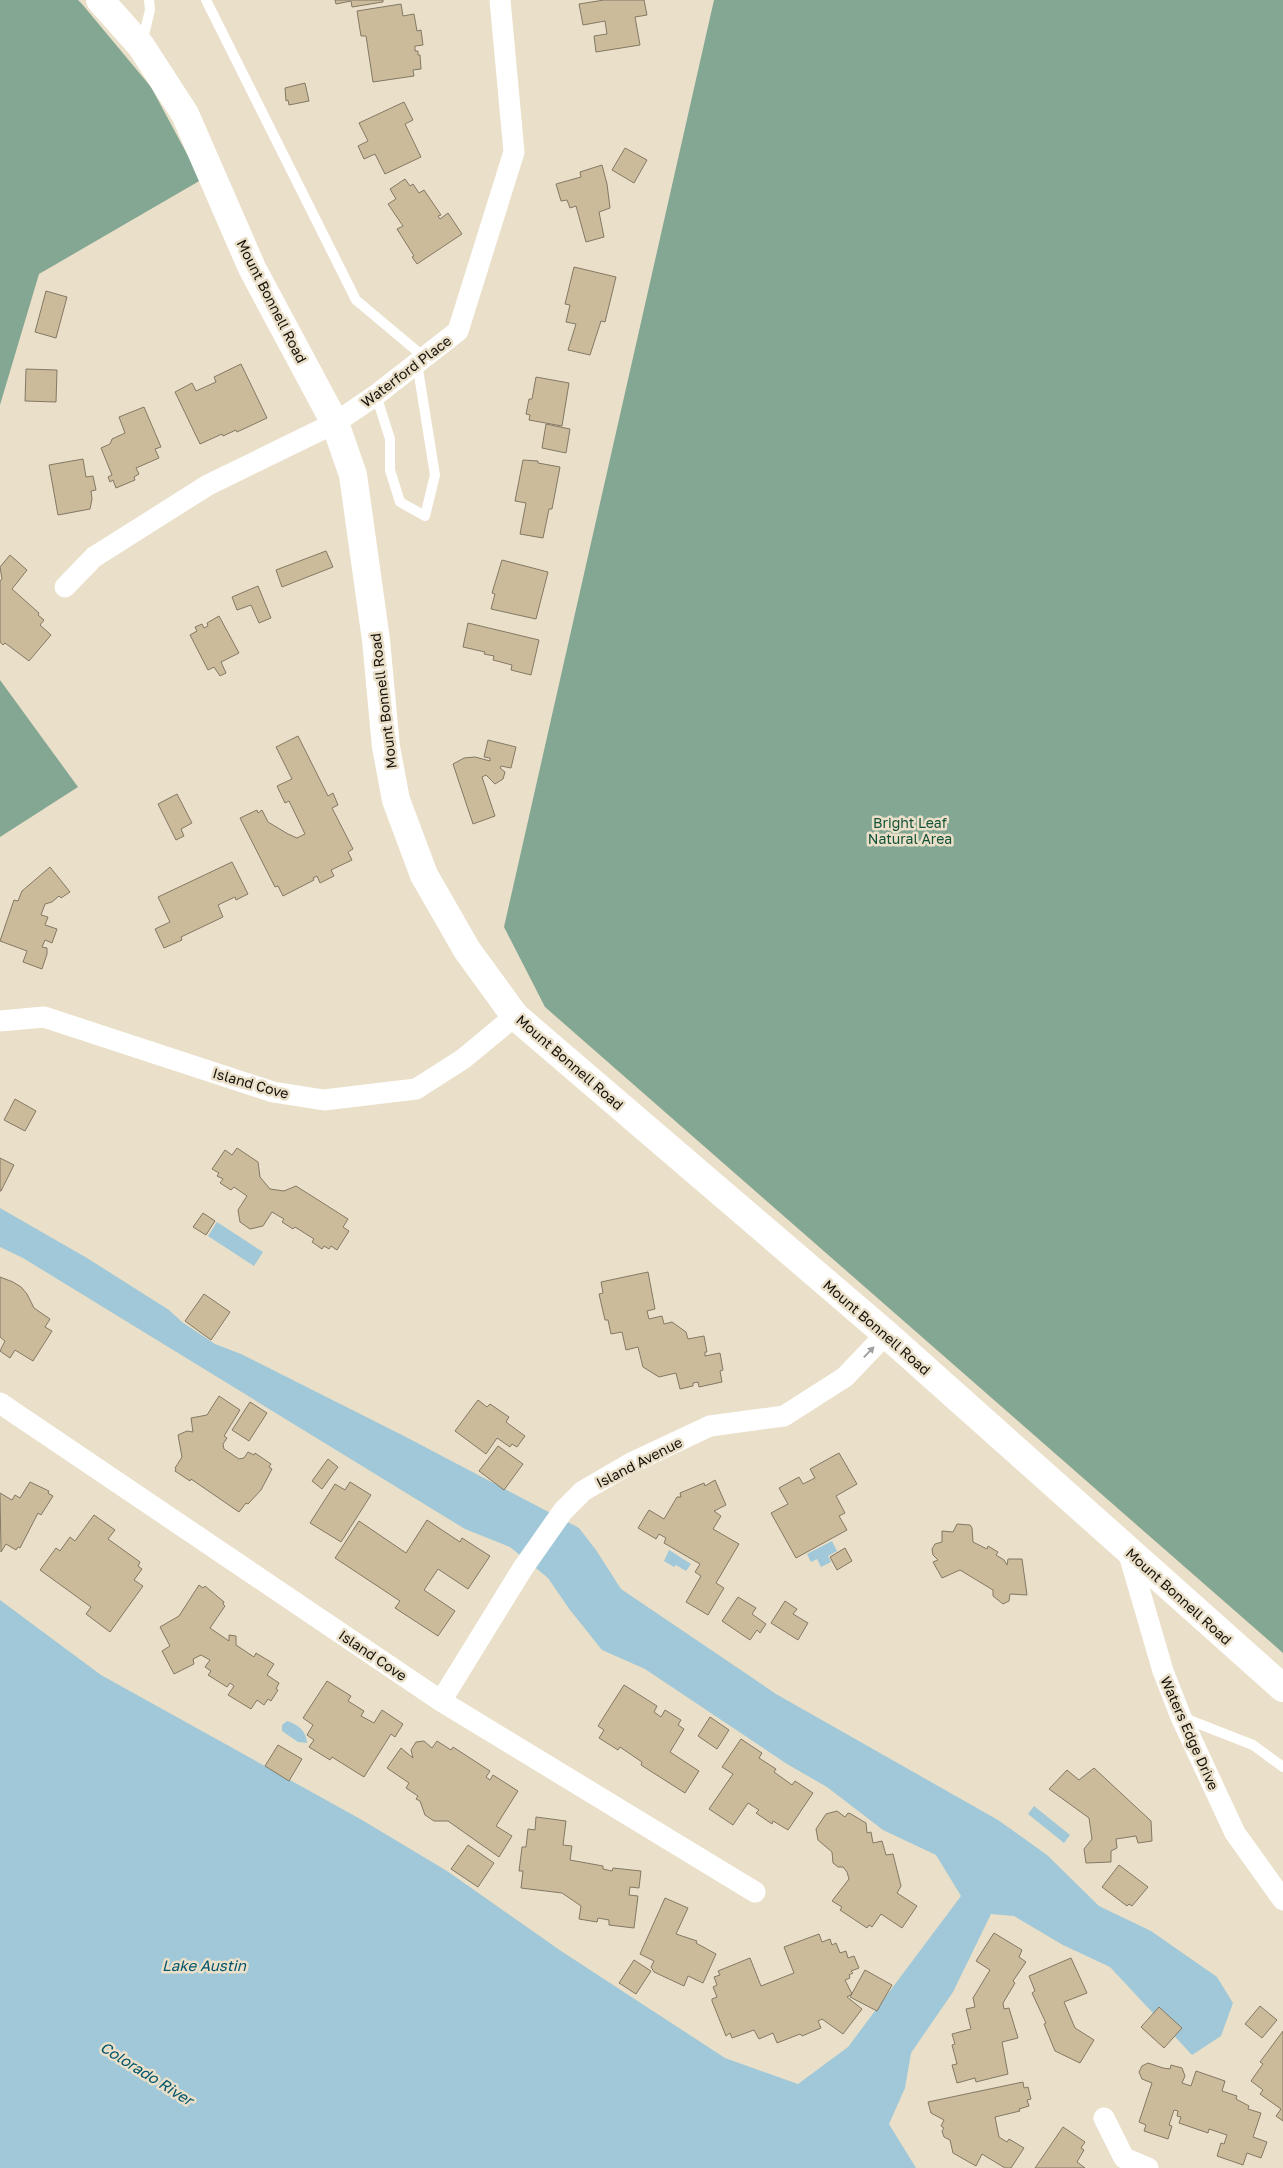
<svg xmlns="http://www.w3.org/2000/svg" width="1283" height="2168" font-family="'Golos Text',sans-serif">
<rect width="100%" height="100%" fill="#eadfc8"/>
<path fill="#84a794" d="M0,0H78L82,4L151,87L201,180L39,274L0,405Z
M714,0H1283V1653L545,1007L504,927Z
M0,680L78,787L0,837Z"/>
<path fill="#a0c8d8" d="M0,1208L87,1258L169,1310L182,1322L215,1344L241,1354L404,1436L579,1528L596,1550L621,1589L776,1694L998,1820L1047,1855L1099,1906L1151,1931L1217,1977L1233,2003L1221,2036L1192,2055L1110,1967L1063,1945L1014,1916L991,1914L953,1992L911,2053L905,2088L889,2124L916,2168H0V1600L101,1675L362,1820L447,1871L561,1951L725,2058L798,2084L848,2047L961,1896L936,1855L883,1830L827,1787L787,1764L645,1669L602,1650L570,1610L548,1578L510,1547L465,1529L23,1258L0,1247Z
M217,1222L263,1252L254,1266L208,1236Z
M832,1541L837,1551L828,1556L831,1562L821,1567L817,1559L811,1562L807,1554Z
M669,1550L691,1564L686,1571L676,1565L674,1567L664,1561Z
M287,1721C299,1725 306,1731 307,1743L298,1742L282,1731V1725Z
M1034,1806L1070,1835L1064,1843L1028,1814Z"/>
<path fill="#cbbb9b" stroke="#837964" d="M335,0H383V2L352,7L351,1L336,4Z
M604,0H644L647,15L635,17L640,45L596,52L594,36L607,34L605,21L583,25L579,4Z
M401,4L403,16L414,14L417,31L421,30L423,45L415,46V51H418V55H420L421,69L413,70L414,76L373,82L366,36H361L357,11Z
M305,83L309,101L289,105L288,100L286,101L285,88Z
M404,102L413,120L405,124L421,157L385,174L375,154L364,159L358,146L368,141L359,123Z
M625,148L647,160L634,183L612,170Z
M602,165L607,184L610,208L599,212L604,237L586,242L576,206L570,208L567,200L561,201L556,184L581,177L580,172Z
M405,179L410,186L413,184L419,193L424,190L441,215L438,216L440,219L448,213L462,234L417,264L412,257L414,256L397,229L403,226L388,204L396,199L390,189Z
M574,267L616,277L605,322L601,321L590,355L568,350L576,324L566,322L570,305L565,304Z
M46,291L67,297L56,338L35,332Z
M241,364L267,418L237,432L236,430L223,436L222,434L200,444L175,392L192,383L196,391L216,382L214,377Z
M26,369L57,370L56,402L25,401Z
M536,377L569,383L562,426L529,420L530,415L526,414L529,399H532Z
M144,407L161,447L155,449L159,458L136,468L139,474L134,477L135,480L116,488L113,480L110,482L108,477L112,475L101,448L110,444L112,439L125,433L119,417Z
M546,424L570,429L566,453L542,448Z
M83,459L86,477L93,476L96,490L91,491L92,499L90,509L58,515L49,465Z
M523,460L538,461V463L560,467L552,509H549L543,538L520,534L526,503L515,501Z
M326,551L333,567L282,587L276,570Z
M10,555L27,570L12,589L39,613L38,615L44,620L40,625L51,635L29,661L5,643L3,645L0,642V581L2,579L0,567Z
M502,560L548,572L536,619L491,609L495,594L492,593Z
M258,586L271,618L259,623L251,605L237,610L232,597Z
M219,616L239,653L221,662L226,673L220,676L214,667L208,670L190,635L197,631L195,627L202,624L204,628L208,626L207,623Z
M468,623L539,640L531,675L511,670L512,665L493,660L494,656L484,654L485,652L463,647Z
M298,736L328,796L333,793L338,805L332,808L353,849L348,852L352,860L331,870L334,876L320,883L317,876L313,878L314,880L283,896L278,886L275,887L240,818L257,810L258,813L262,810L268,822L288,834L297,838L305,834L289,801L285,803L277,786L292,779L276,747Z
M488,740L516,747L511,768L501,766L500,768L505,772L503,779L495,784L486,775L482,777L495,816L473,824L453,764L464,758L475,757L490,761V758L484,757Z
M177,794L192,823L181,829L184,836L176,840L158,804Z
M232,862L248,894L236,900L235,897L218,905L223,917L181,937L182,940L164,948L155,929L170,922L158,897Z
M50,867L70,892L61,898L59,896L52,902L45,904L41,915L48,917L45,925L57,929L52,943L45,940L42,947L47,948V954L42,969L23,962L27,951L0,941L14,900L18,901L22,891Z
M15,1099L36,1111L25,1131L4,1120Z
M237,1148L258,1162L260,1177L270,1189L284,1191L296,1186L348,1219L343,1227L349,1231L337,1250L331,1246L329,1249L324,1246L322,1249L312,1242L314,1239L295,1227L293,1229L282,1222L284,1219L272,1212L263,1226L250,1229L240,1222L238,1210L247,1196L234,1187L231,1190L220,1183L223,1179L217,1176L219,1173L212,1169L225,1150L232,1155Z
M0,1158L14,1165L1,1191H0Z
M203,1213L215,1221L206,1235L193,1227Z
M648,1272L655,1309L647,1311L649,1319L662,1316L664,1324L672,1322L686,1332L688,1339L704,1336L707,1352H705V1356L720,1353L723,1370L720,1371L722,1382L699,1387L698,1382L693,1383V1386L680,1389L676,1373L659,1377L643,1367L638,1347L626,1350L622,1332L611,1334L608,1320H605L599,1294L603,1293L601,1282Z
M0,1277L13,1282L21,1287L27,1294L34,1308L50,1319L45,1327L52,1331L33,1361L15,1350L10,1358L0,1351L5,1341L0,1337Z
M204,1294L230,1312L211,1340L185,1321Z
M219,1396L240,1410L224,1436L227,1438L223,1444L224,1449L239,1459L244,1458L248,1452L254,1455L255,1453L271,1464L269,1467L272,1469L261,1490L248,1504L246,1503L239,1512L191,1479L190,1481L175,1471L176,1469L175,1468L182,1457L178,1435L187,1431L193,1432L191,1418L207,1415Z
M478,1400L487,1407L490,1404L509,1417L506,1422L525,1436L517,1447L512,1444L510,1447L497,1438L486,1454L455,1431Z
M250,1402L267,1413L249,1441L232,1430Z
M498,1446L523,1464L504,1490L479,1471Z
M839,1453L857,1484L836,1496L845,1513L839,1516L847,1530L796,1558L771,1513L788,1504L779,1488L799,1477L803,1484L815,1478L810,1469Z
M328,1459L338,1467L322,1489L312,1481Z
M715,1480L726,1505L714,1511L721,1516L713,1529L739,1544L716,1583L724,1588L708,1615L686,1602L701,1576L695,1572L700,1564L664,1543L666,1538L659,1534L656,1539L638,1528L649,1510L664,1519L677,1497H681L680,1493L704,1483L705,1486Z
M30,1482L49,1491L48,1493L53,1496L41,1515L38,1513L20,1548L18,1547L16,1550L6,1544L1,1552L0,1493L12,1500L15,1495L20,1498Z
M350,1482L371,1495L341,1542L310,1523L335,1484L345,1490Z
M94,1515L115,1530L108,1539L140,1562L138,1566L142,1569L134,1580L143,1586L110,1632L86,1614L91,1607L40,1570L56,1548L60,1551L70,1537L75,1541Z
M427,1520L460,1542L462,1538L490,1556L468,1589L438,1569L424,1590L455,1611L438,1636L395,1608L400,1601L335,1558L359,1521L406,1553Z
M957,1524L970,1525L972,1528L973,1542L987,1549L988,1546L998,1552L996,1555L1004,1560L1007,1565L1008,1559H1022L1027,1595L1010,1594L1009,1601L1003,1604L993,1596V1590L960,1570L942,1578L933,1562L938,1560L933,1555L932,1549L935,1544L942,1542V1531L953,1532Z
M845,1548L852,1561L837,1570L830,1557Z
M199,1585L203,1588L205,1586L224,1602L223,1604L225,1606L210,1628L229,1641V1635L236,1636V1645L254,1657L256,1653L274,1664L267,1675L279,1683L276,1689L278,1690L271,1701L268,1699L264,1705L257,1700L251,1709L228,1695L234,1686L230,1683L227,1687L208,1675L211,1671L205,1667L210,1660L201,1655L193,1659L194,1664L174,1674L162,1651L170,1646L160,1627L179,1616Z
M738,1597L756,1608L752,1614L766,1624L760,1633L757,1630L750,1640L722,1621Z
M785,1601L797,1609L793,1614L808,1623L798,1640L771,1623Z
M327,1681L351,1696L348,1701L364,1711L361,1716L374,1723L382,1710L403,1724L395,1737L391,1734L364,1777L332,1757L330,1760L309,1747L314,1740L307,1735L313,1725L303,1718Z
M624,1685L657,1706L654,1712L661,1717L665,1710L681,1720L678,1725L684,1729L670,1752L699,1771L685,1793L641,1765L642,1762L620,1747L618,1750L599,1738L604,1730L598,1726Z
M710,1717L729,1730L717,1749L698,1736Z
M741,1739L762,1753L759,1758L776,1769L774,1772L792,1785L795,1781L813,1793L788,1830L773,1821L772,1824L756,1813L759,1810L748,1803L733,1825L709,1809L733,1774L722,1767Z
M424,1741L432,1748L437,1741L451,1750L453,1747L490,1771L486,1777L490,1780L493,1775L518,1791L496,1826L512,1836L499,1857L448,1821H434L425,1815L420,1801L416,1799L418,1796L406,1788L409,1783L387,1768L401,1748L413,1758L411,1750L416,1742Z
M278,1745L302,1759L289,1781L265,1766Z
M1094,1768L1151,1821L1152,1841L1138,1843L1136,1836L1116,1839L1117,1848L1111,1851V1862L1086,1863L1084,1849L1092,1839L1089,1818L1049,1789L1067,1770L1079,1780Z
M837,1811L845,1817L848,1813L851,1814L866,1823L867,1833L871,1832L873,1843L882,1841L886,1855L893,1854L901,1886L897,1893L917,1906L902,1928L881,1914L872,1927L869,1925L867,1928L840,1910L842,1907L832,1901L849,1879L847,1872L843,1867H838L833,1863L832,1852L818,1840L816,1829L826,1814Z
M536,1817L566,1821L563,1845L572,1846L570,1860L603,1866V1869L612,1871L613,1868L641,1871L639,1888L630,1887L629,1895L638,1896L634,1928L609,1925V1920L598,1918L597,1922L579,1919L581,1906L562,1893L521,1888L523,1871H519L522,1847H526L528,1829L535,1830Z
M468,1845L494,1863L478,1887L451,1869Z
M1119,1865L1148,1887L1132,1906L1129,1904L1127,1906L1102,1887Z
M665,1898L688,1908L676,1934L697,1941L696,1943L716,1954L703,1983L688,1976L684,1986L654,1972L651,1967L654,1961L640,1954Z
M994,1933L1022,1950L1019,1957L1026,1962L1013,1981L1015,1983L1003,2003L1004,2009L1009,2008L1018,2038L1002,2042L1008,2074L976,2082L975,2078L957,2083L952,2065L957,2064L952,2045L955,2044L952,2034L971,2029L966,2009L975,2007L973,1998L990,1970L976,1961Z
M819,1934L822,1942L830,1939L832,1945L836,1943L840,1953L846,1951L848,1958L854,1956L859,1968L851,1971L853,1973L849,1975L850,1978L845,1980L852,1994L847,1997L862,2009L843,2034L822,2019L818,2021L821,2028L802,2036L800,2034L777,2043L773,2033L759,2039L754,2030L732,2038L730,2033L726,2036L712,2001V1999L717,1997L713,1987L717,1985L714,1977L720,1975L718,1971L750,1958L761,1986L794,1973L784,1947Z
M1071,1958L1087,1993L1064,2002L1075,2028L1094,2040L1080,2063L1055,2051L1044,2024L1046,2023L1032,1993L1035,1991L1029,1976Z
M634,1960L651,1971L636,1994L619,1983Z
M865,1970L892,1985L877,2011L850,1997Z
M1260,2006L1277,2020L1262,2038L1245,2024Z
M1159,2007L1182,2028L1164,2048L1141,2027Z
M1283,2031V2121L1276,2116L1281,2109L1260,2094L1263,2090L1251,2081L1263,2064L1260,2062Z
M1148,2063L1163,2068L1170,2069L1171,2065L1182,2068L1185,2076L1182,2083L1191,2086L1196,2071L1225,2081L1222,2091L1237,2096L1236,2099L1249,2106L1248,2109L1261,2113L1253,2137L1267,2142L1261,2158L1247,2153L1243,2165L1217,2156L1221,2143L1224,2144L1227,2135L1209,2129L1208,2133L1179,2123L1181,2117L1177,2116L1178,2111L1174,2110L1169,2125L1172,2126L1168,2139L1144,2131L1146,2125L1139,2122L1152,2083L1142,2079L1139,2072L1142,2066Z
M1023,2082L1024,2088L1028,2087L1031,2099L1027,2100L1029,2106L1019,2109L1020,2111L995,2117L999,2137L1007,2142L1009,2139L1024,2148L1011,2168H1005L982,2154L976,2166L953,2153L950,2140L944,2137L942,2131L944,2128L941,2126L944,2120L931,2113L928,2102Z
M1063,2127L1085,2142L1081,2148L1084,2150L1077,2162L1085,2168H1035Z"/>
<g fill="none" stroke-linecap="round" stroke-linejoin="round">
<path stroke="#fff" stroke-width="10" d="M206,0L356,300L424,357
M142,43L150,10L149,0
M376,395L390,439V470L400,502L425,516L435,475L417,363
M1184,1718L1253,1745L1283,1767"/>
<path stroke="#fff" stroke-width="21" d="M65,587L94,557L208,485L335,423L376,395L458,331L514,152L500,0
M0,1021L44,1017L273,1092L324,1100L416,1089L463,1059L515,1016
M0,1403L441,1701L755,1892
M1128,1551L1163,1671L1181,1717L1235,1833L1283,1900
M441,1701L523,1568L563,1511L583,1491L631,1463L710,1426L784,1416L845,1377L886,1334
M1104,2118L1124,2158L1148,2168"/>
<path stroke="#fff" stroke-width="28" d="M100,0L141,46L185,114L252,268L335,423L353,475L376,640L386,747L396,800L424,875L467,950L515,1016L886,1334L1283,1688"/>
</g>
<defs><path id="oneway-solid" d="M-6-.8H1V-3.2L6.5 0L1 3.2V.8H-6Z" transform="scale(1.25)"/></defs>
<use fill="#a1a09d" href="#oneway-solid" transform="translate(869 1352) rotate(-46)"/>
<g text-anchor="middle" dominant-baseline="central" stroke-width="5" stroke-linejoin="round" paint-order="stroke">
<g font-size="14" fill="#141109" stroke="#eadfc8">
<text transform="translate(272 301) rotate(63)">Mount Bonnell Road</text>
<text transform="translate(406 371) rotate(-37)">Waterford Place</text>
<text transform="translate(383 701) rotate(-97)">Mount Bonnell Road</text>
<text transform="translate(570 1062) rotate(41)">Mount Bonnell Road</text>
<text transform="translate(251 1083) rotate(16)">Island Cove</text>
<text transform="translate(877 1327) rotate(41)">Mount Bonnell Road</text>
<text transform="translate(639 1462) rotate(-27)">Island Avenue</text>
<text transform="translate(1179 1596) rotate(42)">Mount Bonnell Road</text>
<text transform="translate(373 1655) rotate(34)">Island Cove</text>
<text transform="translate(1190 1733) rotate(66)">Waters Edge Drive</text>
</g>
<g font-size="14" fill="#125238" stroke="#eadfc8">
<text x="910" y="822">Bright Leaf<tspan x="910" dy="16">Natural Area</tspan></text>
</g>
<g font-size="15" font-style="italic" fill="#01556c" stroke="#eadfc8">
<text x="204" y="1965">Lake Austin</text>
<text transform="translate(147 2073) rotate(32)">Colorado River</text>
</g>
</g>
</svg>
